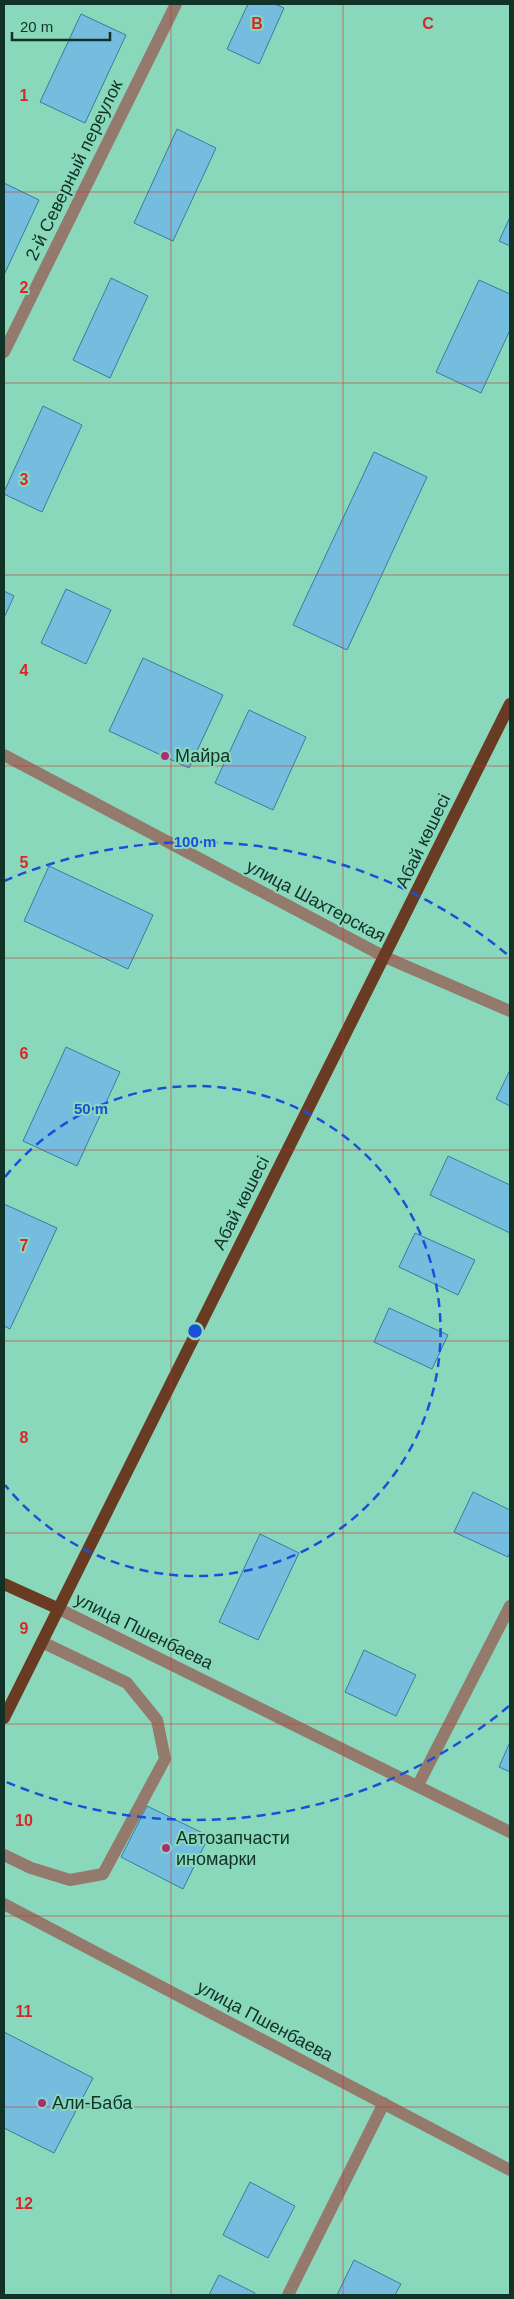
<svg xmlns="http://www.w3.org/2000/svg" width="514" height="2299" font-family="Helvetica,sans-serif">
  <rect width="100%" height="100%" fill="#8ad8bb"/>
  <g fill="#74bdde" stroke="#337f9e">
    <path d="M248 4H275L284 8 259 64 227 49Z"/>
    <path d="M81 14 126 35 85 123 40 102Z"/>
    <path d="M177 129 216 148 173 241 134 223Z"/>
    <path d="M4 183 39 200 4 275Z"/>
    <path d="M510 217V246L499 241Z"/>
    <path d="M111 278 148 296 110 378 73 360Z"/>
    <path d="M479 280 510 294V330L481 393 436 372Z"/>
    <path d="M43 406 82 425 42 512 4 494V492Z"/>
    <path d="M374 452 427 477 347 650 293 625Z"/>
    <path d="M66 589 111 610 86 664 41 643Z"/>
    <path d="M4 591 14 596 4 618Z"/>
    <path d="M143 658 223 695 189 768 109 731Z"/>
    <path d="M249 710 306 737 273 810 215 783Z"/>
    <path d="M49 866 153 915 128 969 24 921Z"/>
    <path d="M66 1047 120 1072 77 1166 23 1141Z"/>
    <path d="M510 1070V1106L496 1099Z"/>
    <path d="M448 1156 510 1185V1233L430 1195Z"/>
    <path d="M4 1204 57 1228 10 1329 4 1326Z"/>
    <path d="M415 1233 475 1260 458 1295 399 1267Z"/>
    <path d="M389 1308 448 1335 432 1369 374 1342Z"/>
    <path d="M473 1492 510 1510V1552L508 1557 454 1532Z"/>
    <path d="M260 1534 299 1553 258 1640 219 1622Z"/>
    <path d="M364 1650 416 1675 396 1716 345 1692Z"/>
    <path d="M510 1742V1772L499 1767Z"/>
    <path d="M147 1806 209 1836 183 1889 121 1857Z"/>
    <path d="M4 2032 93 2078 54 2153 4 2128Z"/>
    <path d="M250 2182 295 2206 268 2258 223 2235Z"/>
    <path d="M354 2260 401 2284 395 2295H337Z"/>
    <path d="M219 2275 255 2293 254 2295H209Z"/>
  </g>
  <g fill="none" stroke-linecap="round" stroke-linejoin="round">
    <g stroke="#947a6c" stroke-width="12">
      <path d="M4 352 176 4"/>
      <path d="M4 755 385 957 510 1011"/>
      <path d="M57 1608 510 1832"/>
      <path d="M418 1785 510 1606"/>
      <path d="M4 1855 31 1868 70 1880 103 1874 165 1759 157 1720 127 1683 42 1642"/>
      <path d="M4 1904 510 2170"/>
      <path d="M288 2295 384 2103"/>
    </g>
    <g stroke="#683b22" stroke-width="12">
      <path d="M4 1584 57 1608"/>
      <path d="M4 1718 510 704"/>
    </g>
  </g>
  <path fill="none" stroke="#d62828" stroke-width="1" stroke-opacity="0.55" d="M171 4V2295M343 4V2295M4 192H510M4 383H510M4 575H510M4 766H510M4 958H510M4 1150H510M4 1341H510M4 1533H510M4 1724H510M4 1916H510M4 2107H510"/>
  <g fill="none" stroke="#1d4ed8" stroke-width="2.5" stroke-dasharray="9 6">
    <path d="M5 1177A245 245 0 1 1 5 1485"/>
    <path d="M509 1706A489 489 0 0 1 4 1781M4 881A489 489 0 0 1 509 956"/>
  </g>
  <g fill="#ad2c79" stroke="#8ad8bb" stroke-width="2">
    <circle cx="165" cy="756" r="5"/>
    <circle cx="166" cy="1848" r="5"/>
    <circle cx="42" cy="2103" r="5"/>
  </g>
  <g text-anchor="middle" stroke-width="4" stroke-linejoin="round" paint-order="stroke">
    <g font-size="18" fill="#103227" stroke="#8ad8bb">
      <text transform="translate(74 170) rotate(-64)" y="6">2-й Северный переулок</text>
      <text transform="translate(423 841) rotate(-64)" y="6">Абай көшесі</text>
      <text transform="translate(316 901) rotate(28)" y="6">улица Шахтерская</text>
      <text transform="translate(241 1203) rotate(-63)" y="6">Абай көшесі</text>
      <text transform="translate(144 1631) rotate(26)" y="6">улица Пшенбаева</text>
      <text transform="translate(265 2021) rotate(28)" y="6">улица Пшенбаева</text>
    </g>
    <g font-size="18" fill="#103227" stroke="#8ad8bb" text-anchor="start">
      <text x="175" y="762">Майра</text>
      <text x="176" y="1844">Автозапчасти<tspan x="176" dy="21">иномарки</tspan></text>
      <text x="52" y="2109">Али-Баба</text>
    </g>
  </g>
  <g font-size="16" text-anchor="middle" font-weight="bold" fill="#d62828" stroke="#8ad8bb" stroke-width="4" stroke-linejoin="round" paint-order="stroke">
    <text x="257" y="29">B</text>
    <text x="428" y="29">C</text>
    <text x="24" y="101">1</text>
    <text x="24" y="293">2</text>
    <text x="24" y="485">3</text>
    <text x="24" y="676">4</text>
    <text x="24" y="868">5</text>
    <text x="24" y="1059">6</text>
    <text x="24" y="1251">7</text>
    <text x="24" y="1443">8</text>
    <text x="24" y="1634">9</text>
    <text x="24" y="1826">10</text>
    <text x="24" y="2017">11</text>
    <text x="24" y="2209">12</text>
  </g>
  <circle cx="195" cy="1331" r="8" fill="#1d4ed8" stroke="#8ad8bb" stroke-width="2.5"/>
  <g font-size="15" text-anchor="middle" font-weight="bold" fill="#1d4ed8" stroke="#8ad8bb" stroke-width="4" stroke-linejoin="round" paint-order="stroke">
    <text x="195" y="847">100 m</text>
    <text x="91" y="1114">50 m</text>
  </g>
  <rect width="514" height="2299" fill="none" stroke="#103227" stroke-width="10"/>
  <path d="M12 32v8h98v-8" fill="none" stroke="#103227" stroke-width="2.5"/>
  <text x="20" y="32" font-size="15" fill="#103227" stroke="#8ad8bb" stroke-width="4" paint-order="stroke">20 m</text>
</svg>
